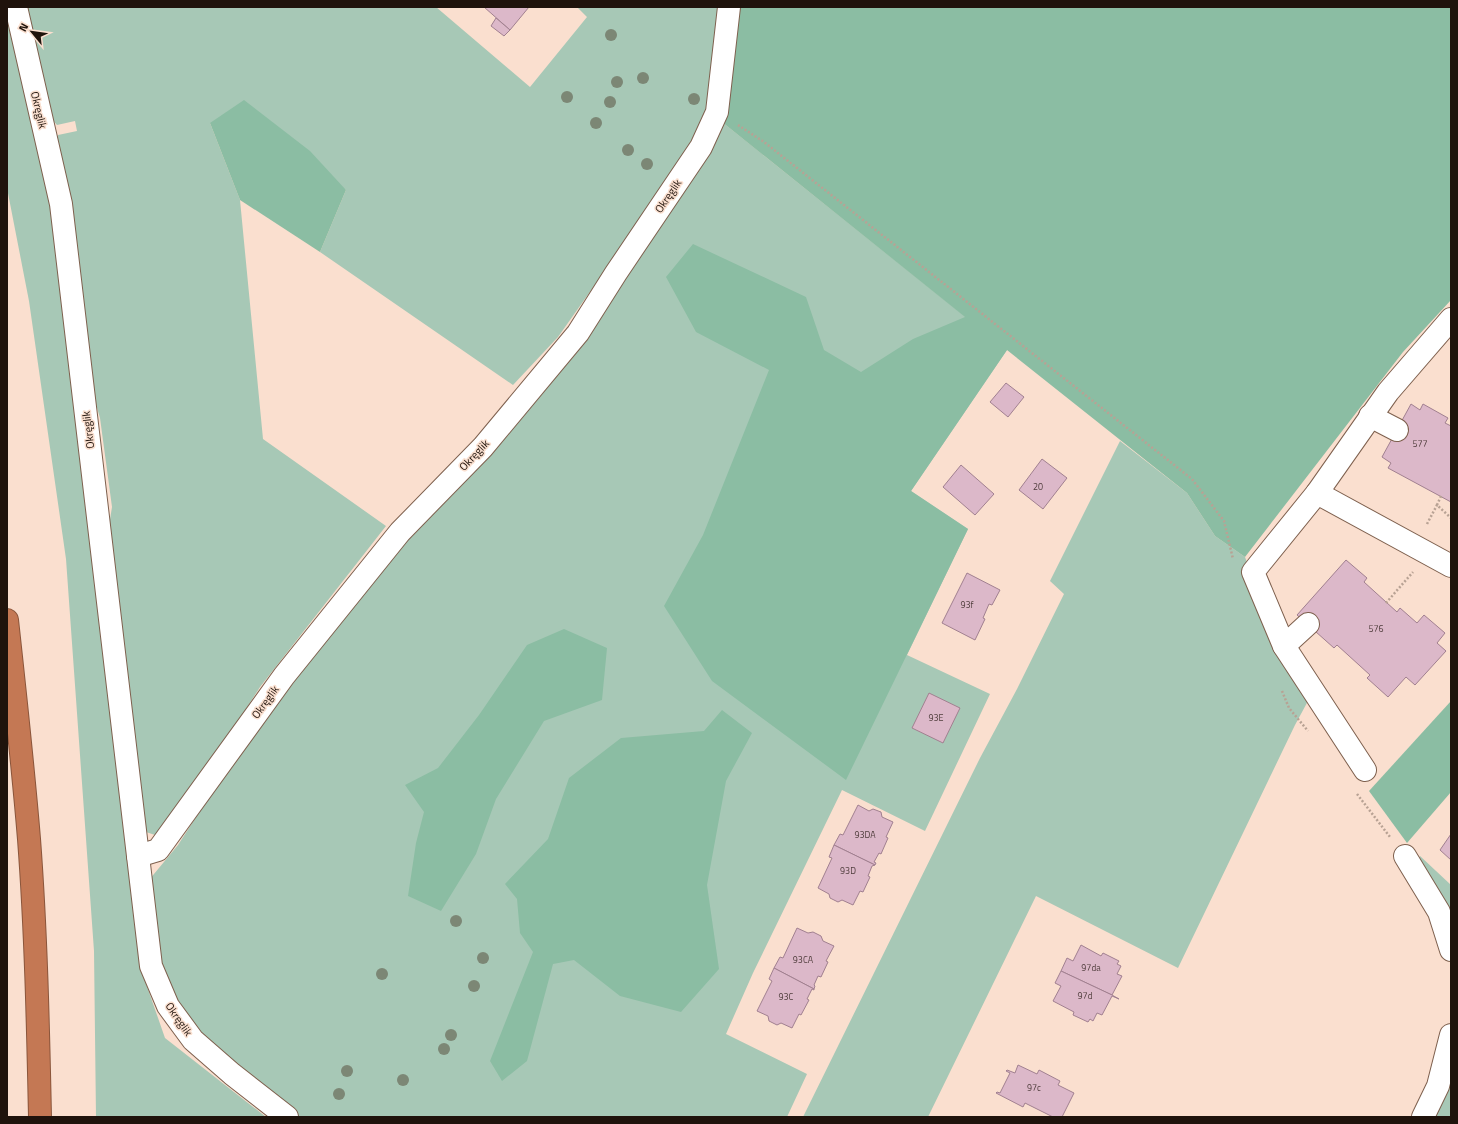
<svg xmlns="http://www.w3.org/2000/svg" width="1458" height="1124" font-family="'Titillium Web',sans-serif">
  <rect width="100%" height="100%" fill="#fadfcf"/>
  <g fill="#a7c8b6">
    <path d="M7 7 55 229 142 972 165 1038 266 1117H96L94 951 66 559 29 301 7 188Z"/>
    <path d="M23 7H436L530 87 587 17 577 7H721L711 112 657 197 558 337 513 385 320 252 346 190 210 123 240 200 263 439 386 526 260 687 197 786 155 835 143 831 107 538 112 507 100 418 91 387 55 142 58 135 77 131 75 121 57 125 47 114Z"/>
    <path d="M722 122 1007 350 911 491 968 529 907 655 990 694 925 831 842 790 753 973 726 1034 807 1074 787 1117H298L231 1066 176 1007 158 964 149 880 178 845 242 746 415 530 514 421Z"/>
    <path d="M1120 441 1187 493 1215 536 1245 557 1285 667 1308 701 1295 725 1178 968 1036 896 928 1117H803L980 758 1017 689 1064 594 1050 581Z"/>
    <path d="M1420 856 1451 885V916L1418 860Z"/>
    <path d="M1451 1056V1117H1430Z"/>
  </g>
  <g fill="#8bbda3">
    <path d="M736 7H1451V300L1403 352 1245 557 1215 536 1187 493 1007 350 911 491 968 529 846 780 712 681 664 606 703 535 769 370 696 332 666 277 693 244 806 297 824 350 861 372 913 339 965 317 722 122Z"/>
    <path d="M244 100 310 151 346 190 320 252 240 200 210 123Z"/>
    <path d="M564 629 607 648 602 700 544 721 496 799 476 854 441 911 408 896 416 843 424 812 405 785 438 768 479 715 527 645Z"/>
    <path d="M1451 701V792L1407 843 1369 791Z"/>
    <path d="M722 710 752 733 726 781 707 885 719 969 681 1012 620 996 574 960 553 964 527 1061 502 1081 490 1061 533 952 520 933 517 899 505 884 548 839 569 778 621 738 704 731Z"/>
  </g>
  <g fill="#dcb8c9" stroke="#a18090">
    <path d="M484 7H529L510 30Z"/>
    <path d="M496 18 510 30 504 36 491 26Z"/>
    <path d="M1006 383 1024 397 1008 417 990 402Z"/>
    <path d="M1411 404 1420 410 1423 404 1448 418 1445 423 1451 426V502L1388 468 1391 463 1382 457Z"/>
    <path d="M1042 459 1067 478 1043 509 1019 490Z"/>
    <path d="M961 465 994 494 975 515 943 487Z"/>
    <path d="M1346 560 1367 578 1364 582 1397 612 1400 608 1417 623 1424 615 1445 633 1437 643 1446 651 1415 685 1406 677 1388 697 1367 678 1370 675 1337 645 1334 648 1297 615Z"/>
    <path d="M967 573 1000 590 992 605 989 604 983 618 985 619 975 640 942 623Z"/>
    <path d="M929 693 960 708 943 743 912 728Z"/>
    <path d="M858 805 869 811 873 809 881 812 882 817 893 822 886 837 888 838 881 854 879 853 874 862 876 863 875 865 834 845 840 834 843 835Z"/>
    <path d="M1451 834V860L1440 850Z"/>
    <path d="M834 845 875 865 872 866 868 876 870 877 863 892 860 891 853 905 842 900 838 902 830 898 829 894 818 888 832 858 829 857Z"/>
    <path d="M797 928 808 933 813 932 821 936 823 941 834 946 826 961 828 962 821 977 818 976 814 985 815 986 814 989 774 968 780 957 783 958Z"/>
    <path d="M1081 945 1101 956 1103 953 1119 961 1117 964 1121 966 1117 974 1122 976 1112 995 1061 971 1067 958 1073 961Z"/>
    <path d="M774 968 814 989V990L812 989 807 999 809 1000 801 1015 799 1014 792 1028 781 1023 777 1025 769 1021 768 1016 757 1011 772 981 769 979Z"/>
    <path d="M1061 971 1112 995 1119 999 1112 996 1102 1015 1097 1013 1093 1021 1090 1019 1088 1022 1073 1015 1074 1012 1053 1001 1061 986 1055 983Z"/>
    <path d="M1018 1065 1037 1074 1039 1070 1060 1081 1058 1085 1074 1093 1062 1117H1053L1025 1103 1023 1107 996 1093 997 1092 1000 1093 1010 1073 1006 1071 1007 1070 1015 1073Z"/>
  </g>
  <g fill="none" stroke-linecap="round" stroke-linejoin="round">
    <g stroke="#7e604e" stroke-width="24">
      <g id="minor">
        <path d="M16 7 61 204 151 966 168 1006 193 1040 232 1074 287 1117"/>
        <path d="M1370 416 1397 430"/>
        <path d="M1317 493 1451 566"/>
        <path d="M1284 646 1308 624"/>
        <path d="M1365 770 1284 646 1253 572 1317 493 1388 392 1451 319"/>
        <path d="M138 856 158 850 284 676 400 532 483 447 578 333 616 273 701 147 717 112 729 7"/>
        <path d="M1405 856 1439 912 1451 950"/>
        <path d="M1423 1117 1438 1086 1451 1035"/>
      </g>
    </g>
    <g stroke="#8a553b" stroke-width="24">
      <path id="highway" d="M7 620C15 693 23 766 29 839 36 932 38 1024 40 1117"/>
    </g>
    <g stroke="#b8a294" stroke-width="2.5" stroke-dasharray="2 2" stroke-linecap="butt">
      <path d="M738 125 764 142 1192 479 1224 521 1233 559"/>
      <path d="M1441 496 1437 505 1451 518"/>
      <path d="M1427 524 1437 505"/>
      <path d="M1386 603 1413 572"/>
      <path d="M1282 691 1289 708 1308 731"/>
      <path d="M1357 794 1390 837"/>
    </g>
    <use href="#minor" stroke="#fff" stroke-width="22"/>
    <use href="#highway" stroke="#c47854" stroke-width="22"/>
  </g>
  <g fill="#7c8775">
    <circle cx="611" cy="35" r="6"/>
    <circle cx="643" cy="78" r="6"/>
    <circle cx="617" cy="82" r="6"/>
    <circle cx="567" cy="97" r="6"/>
    <circle cx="694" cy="99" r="6"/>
    <circle cx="610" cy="102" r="6"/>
    <circle cx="596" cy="123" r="6"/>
    <circle cx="628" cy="150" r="6"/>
    <circle cx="647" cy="164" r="6"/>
    <circle cx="456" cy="921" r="6"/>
    <circle cx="483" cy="958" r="6"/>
    <circle cx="382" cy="974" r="6"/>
    <circle cx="474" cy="986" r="6"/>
    <circle cx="451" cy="1035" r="6"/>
    <circle cx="444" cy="1049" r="6"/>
    <circle cx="347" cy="1071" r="6"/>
    <circle cx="403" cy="1080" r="6"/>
    <circle cx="339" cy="1094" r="6"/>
  </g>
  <g text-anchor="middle" stroke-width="3" stroke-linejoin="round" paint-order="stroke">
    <g font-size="9" fill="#4e3c3b">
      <text x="1420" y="447">577</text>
      <text x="1038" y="490">20</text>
      <text x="967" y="608">93f</text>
      <text x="1376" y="632">576</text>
      <text x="936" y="721">93E</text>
      <text x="865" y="838">93DA</text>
      <text x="848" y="874">93D</text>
      <text x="803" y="963">93CA</text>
      <text x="1091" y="971">97da</text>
      <text x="1085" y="999">97d</text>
      <text x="786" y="1000">93C</text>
      <text x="1034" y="1091">97c</text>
    </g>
    <g font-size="11" fill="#1f130c" stroke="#fadfcf">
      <text transform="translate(39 110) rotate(77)" y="4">Okręglik</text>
      <text transform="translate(668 196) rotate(-56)" y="4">Okręglik</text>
      <text transform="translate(88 430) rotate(-97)" y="4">Okręglik</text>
      <text transform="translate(474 455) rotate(-47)" y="4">Okręglik</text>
      <text transform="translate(265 702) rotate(-54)" y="4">Okręglik</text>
      <text transform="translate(179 1019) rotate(55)" y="4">Okręglik</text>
    </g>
  </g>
  <rect width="1458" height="1124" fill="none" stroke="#1f130c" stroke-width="16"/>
  <g transform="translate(32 32) rotate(299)" stroke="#fadfcf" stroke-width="3" paint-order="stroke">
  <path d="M0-3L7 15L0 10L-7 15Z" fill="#1f130c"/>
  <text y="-6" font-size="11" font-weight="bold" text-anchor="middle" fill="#1f130c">N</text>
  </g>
</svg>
